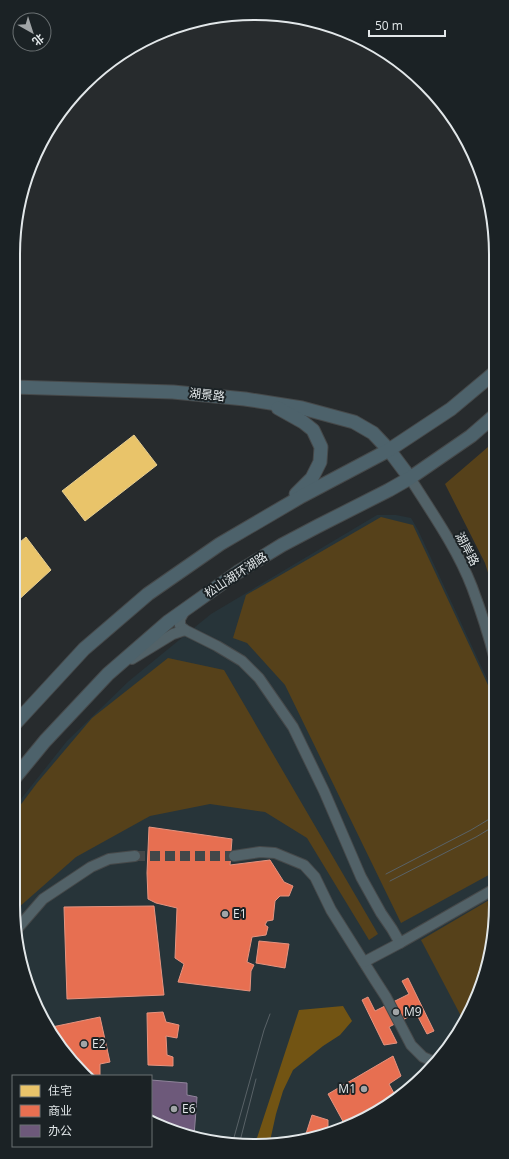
<svg xmlns="http://www.w3.org/2000/svg" width="509" height="1159" font-family="'Open Sans','Noto Sans SC',sans-serif">
  <rect width="100%" height="100%" fill="#272b2d"/>
  <path fill="#273439" d="M377 515H396L411 518 418 530 495 696 496 904 483 982 436 1064 375 1114 301 1141H208L151 1120V1076H88L73 1064 26 982 13 904V809L67 741 129 681 211 614Z"/>
  <g fill="#56411a">
    <path d="M495 441V595L485 563 445 484Z"/>
    <path d="M381 517 413 525 495 700 496 871 401 923 285 685 247 643 233 638 246 595Z"/>
    <path d="M168 658 224 670 378 934 369 940 307 838 265 812 210 804 150 816 76 857 18 908 14 913 13 904V815L37 783 92 718Z"/>
    <path d="M496 896V905L483 982 462 1018 421 940Z"/>
  </g>
  <path fill="#725413" d="M343 1006 352 1021 340 1035 323 1046 293 1070 283 1091 276 1114 270 1141H256L299 1010Z"/>
  <g fill="#e9c46a" stroke="#e7ce90">
    <path d="M134 435 157 465 85 521 62 491Z"/>
    <path d="M26 537 51 570 13 605V548Z"/>
  </g>
  <g fill="#e76f51" stroke="#e6937f">
    <path d="M149 827 232 839 230 865 270 860 284 882 293 886 289 896H280L275 901 273 920 267 921 265 925 268 927 266 935 252 937 247 962 254 965 251 971 250 991 178 982 184 964 175 958 177 908 156 903 148 899 147 873Z"/>
    <path d="M154 906 164 995 67 999 64 907Z"/>
    <path d="M259 941 289 944 285 968 256 963Z"/>
    <path d="M408 978 434 1031 427 1034 416 1013 389 1027 397 1043 384 1045 362 1000 368 997 375 1011 409 994 402 981Z"/>
    <path d="M163 1012 166 1022 179 1025 177 1038 166 1036 167 1055 173 1057V1066L148 1065 147 1013Z"/>
    <path d="M100 1017 110 1062 100 1064V1076H88L73 1064 52 1027Z"/>
    <path d="M393 1056 401 1076 389 1084 396 1097 375 1114 345 1125 328 1094Z"/>
    <path d="M312 1115 328 1120V1131L304 1140Z"/>
  </g>
  <path fill="#6d597a" stroke="#90849b" d="M151 1080 187 1083V1095L197 1097 194 1136 151 1120Z"/>
  <g fill="none" stroke-linecap="round" stroke-linejoin="round">
    <path stroke="#434749" stroke-width="10" stroke-dasharray="10 5" stroke-linecap="butt" d="M135 856H234"/>
    <g stroke="#46494a" stroke-width="12">
      <g id="minor">
        <path d="M410 478C432 513 457 548 472 587 481 611 489 636 495 660"/>
        <path d="M185 610 180 619V626L185 630 217 646 242 661 259 678 293 727 324 791 361 877 381 913 392 929 400 943 496 888"/>
        <path d="M132 659 173 634 185 630"/>
        <path d="M234 856 260 852 275 853 304 865 315 877 331 910 375 980 386 997 411 1045 423 1057 437 1063"/>
        <path d="M17 929 43 899 91 867 109 859 135 856"/>
        <path d="M364 962 400 943"/>
      </g>
    </g>
    <g stroke="#46494a" stroke-width="15">
      <g id="major">
        <path d="M13 387 173 392 245 399 302 408 354 422 373 433 389 450 410 478"/>
        <path d="M278 408 303 422 313 430 321 447 320 462 312 478 296 494"/>
        <path d="M13 726 84 649 148 594 220 544 302 496 389 450 451 409 494 373"/>
        <path d="M13 780 45 741 108 674 169 621 238 572 282 545 318 526 389 490 410 478 471 436 494 416"/>
      </g>
    </g>
    <use href="#minor" stroke="#526268" stroke-width="10"/>
    <use href="#major" stroke="#4d626b" stroke-width="13"/>
    <g stroke="#596267" stroke-width="1">
      <path d="M386 874 471 830 496 815"/>
      <path d="M390 881 476 837 496 825"/>
      <path d="M233 1141 264 1030 270 1014"/>
      <path d="M240 1141 256 1079"/>
    </g>
  </g>
  <g fill="#a1a5a7" stroke="#1b2225" stroke-width="1.5">
    <circle cx="225" cy="914" r="4"/>
    <circle cx="396" cy="1012" r="4"/>
    <circle cx="84" cy="1044" r="4"/>
    <circle cx="364" cy="1089" r="4"/>
    <circle cx="174" cy="1109" r="4"/>
  </g>
  <g text-anchor="middle" stroke-width="4" stroke-linejoin="round" paint-order="stroke">
    <g font-size="12" fill="#e2e7e9" stroke="#1b2225">
      <text transform="translate(207 395) rotate(6)" y="4">湖景路</text>
      <text transform="translate(467 549) rotate(62)" y="4">湖岸路</text>
      <text transform="translate(236 575) rotate(-33)" y="4">松山湖环湖路</text>
    </g>
    <g font-size="12" fill="#e2e7e9" stroke="#1b2225" text-anchor="start">
      <text x="233" y="918">E1</text>
      <text x="404" y="1016">M9</text>
      <text x="92" y="1048">E2</text>
      <text x="356" y="1093" text-anchor="end">M1</text>
      <text x="182" y="1113">E6</text>
    </g>
  </g>
  <path d="M0 0H509V1159H0ZM254 20H255A234 234 0 0 1 489 254V905A234 234 0 0 1 255 1139H254A234 234 0 0 1 20 905V254A234 234 0 0 1 254 20Z" fill="#1b2225" fill-rule="evenodd"/>
  <path fill="none" stroke="#e2e7e9" stroke-width="2" d="M254 20H255A234 234 0 0 1 489 254V905A234 234 0 0 1 255 1139H254A234 234 0 0 1 20 905V254A234 234 0 0 1 254 20Z"/>
  <rect x="12" y="1075" width="140" height="72" fill="#1b2225" stroke="#6b7173"/>
  <rect x="20" y="1085" width="20" height="12" fill="#e9c46a" stroke="#6b7173"/>
  <text x="48" y="1095" font-size="12" fill="#e2e7e9">住宅</text>
  <rect x="20" y="1105" width="20" height="12" fill="#e76f51" stroke="#6b7173"/>
  <text x="48" y="1115" font-size="12" fill="#e2e7e9">商业</text>
  <rect x="20" y="1125" width="20" height="12" fill="#6d597a" stroke="#6b7173"/>
  <text x="48" y="1135" font-size="12" fill="#e2e7e9">办公</text>
  <g transform="translate(32 32) rotate(141)"><circle r="19" fill="#1b2225" stroke="#6b7173"/>
  <path d="M0-3L7 15L0 10L-7 15Z" fill="#a1a5a7"/>
  <text y="-6" font-size="11" font-weight="bold" text-anchor="middle" fill="#e2e7e9">北</text>
  </g>
  <path d="M369 30v6h76v-6" fill="none" stroke="#e2e7e9" stroke-width="2"/>
  <text x="375" y="30" font-size="12" fill="#e2e7e9" stroke="#1b2225" stroke-width="3" paint-order="stroke">50 m</text>
</svg>
